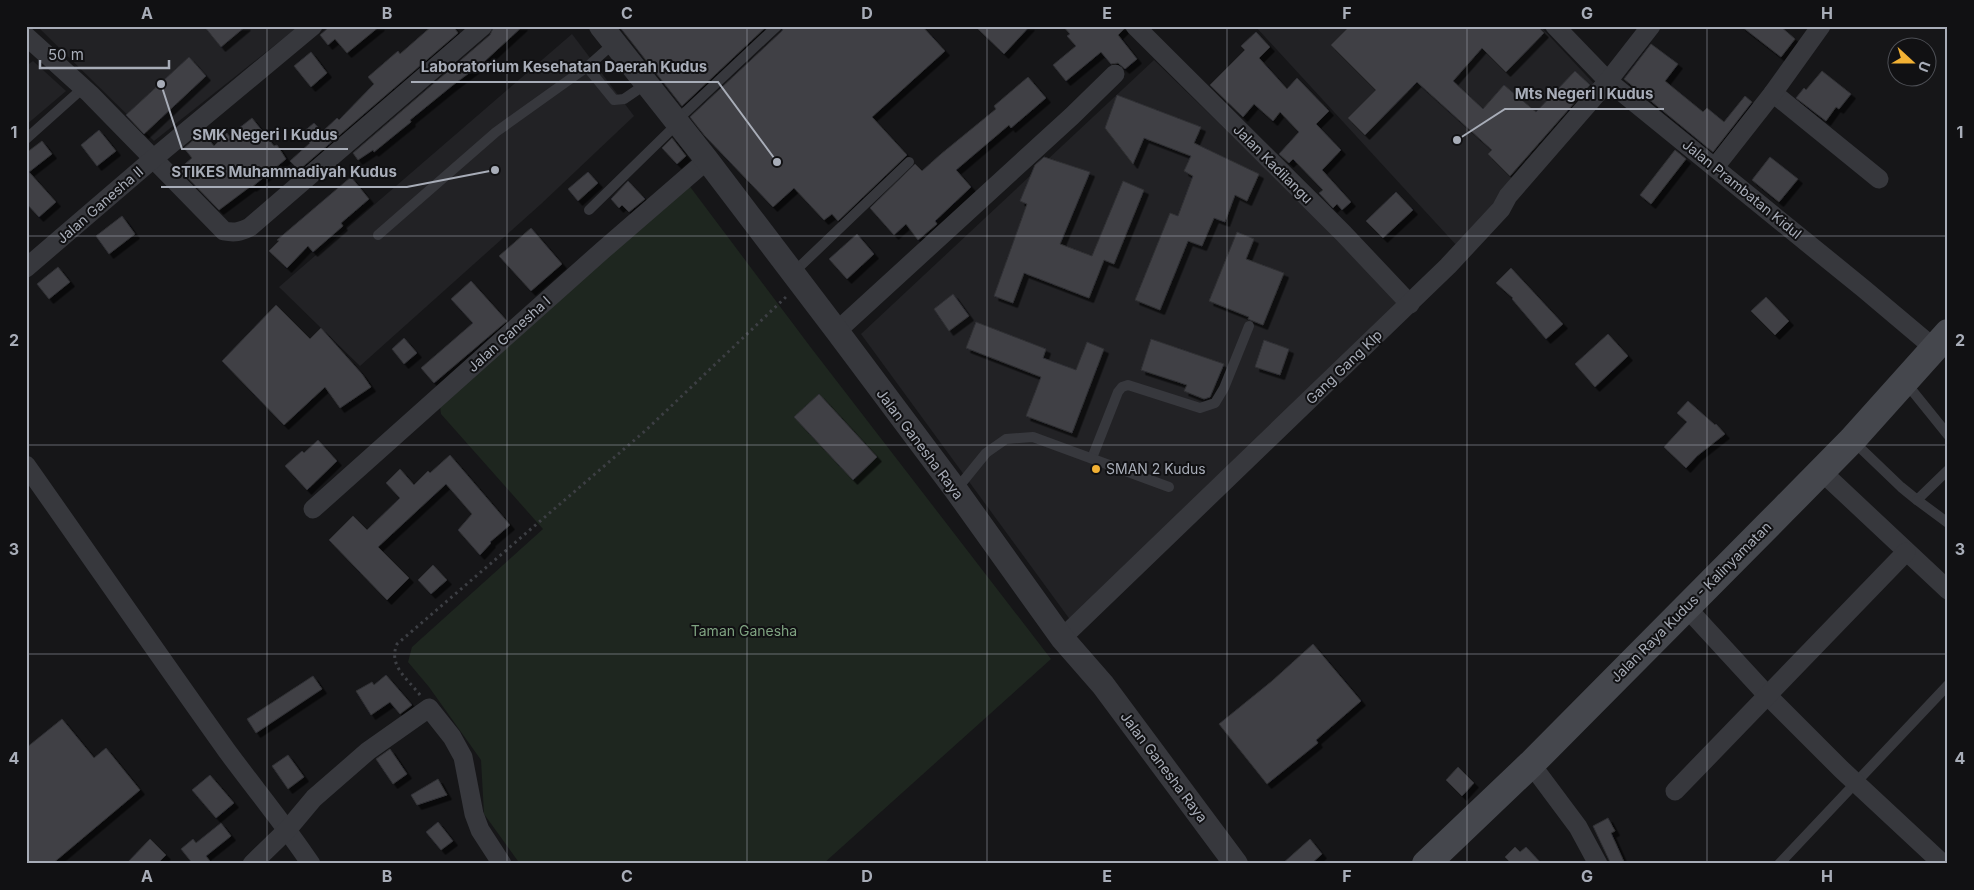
<svg xmlns="http://www.w3.org/2000/svg" width="1974" height="890" font-family="Inter,sans-serif">
  <defs>
    <filter id="shadow"><feDropShadow dx="4.5" dy="4.5" stdDeviation="0" flood-color="#0009"/></filter>
  </defs>
  <rect width="100%" height="100%" fill="#161618"/>
  <g fill="#222225">
    <path d="M37 26H299L154 141Z"/>
    <path d="M1255 26H1540L1599 89 1458 247Z"/>
    <path d="M572 34 634 116 541 204 360 366 279 287Z"/>
    <path d="M1154 60 1405 304 1071 621 861 334Z"/>
    <path d="M33 61 66 91 26 125V66Z"/>
  </g>
  <path fill="#1e261f" d="M688 184 812 349 1051 659 823 864H520L484 814 481 760 429 687 408 662 412 647 543 529 441 414 440 406Z"/>
  <g fill="#404145" stroke="#303034" filter="url(#shadow)">
    <path d="M204 26H246L221 47Z"/>
    <path d="M325 26H380L347 53 335 39 328 45 320 35 327 29Z"/>
    <path d="M432 26H453L458 33 299 170 290 161 310 143 302 133 314 123 322 132 337 118 339 120 374 84 368 77 398 51 400 54Z"/>
    <path d="M494 26H523L485 61 453 85 410 120 411 122 401 130 374 152 373 150 358 160 353 153 490 35Z"/>
    <path d="M619 26H767L682 106Z"/>
    <path d="M784 26H922L945 51 872 117 907 155 838 221 832 214 824 220 794 188 773 207 705 136 690 117 782 31Z"/>
    <path d="M975 26H1030L1004 54Z"/>
    <path d="M1063 26H1124V29L1118 35 1137 59 1125 69 1118 63 1111 64 1101 52 1066 81 1053 65 1076 46 1067 36 1070 34Z"/>
    <path d="M1350 26H1537L1544 33 1506 72 1482 48 1453 81 1483 109 1504 85 1536 112 1575 71 1590 85 1510 176 1488 154 1492 150 1417 82 1365 135 1348 118 1376 90 1331 45Z"/>
    <path d="M1741 26H1780L1795 39 1781 57Z"/>
    <path d="M1256 32 1270 47 1259 58 1287 89 1297 78 1329 111 1316 124 1341 150 1322 170 1351 202 1342 210 1337 204 1333 208 1319 193 1323 190 1293 159 1289 163 1279 154 1299 132 1280 112 1273 121 1254 104 1243 117 1210 85 1245 50 1241 46Z"/>
    <path d="M1651 44 1678 64 1665 81 1703 112 1707 108 1724 122 1745 96 1752 102 1713 152 1624 79Z"/>
    <path d="M311 52 327 73 311 87 294 66Z"/>
    <path d="M189 57 206 76 144 134 126 115Z"/>
    <path d="M1822 71 1851 94 1839 109 1836 107 1826 121 1796 98 1804 88 1806 90Z"/>
    <path d="M1028 77 1046 98 1011 128 1009 125 956 170 971 187 935 221 937 224 918 240 906 224 894 235 870 208 915 164 922 171 941 154 996 109 994 106Z"/>
    <path d="M1117 95 1201 127 1194 143 1259 174 1247 201 1235 195 1225 222 1214 218 1202 246 1188 241 1160 310 1135 300 1170 213 1178 216 1193 176 1184 171 1191 156 1144 138 1133 164 1105 128Z"/>
    <path d="M252 118 274 146 277 145 286 159 252 187 251 186 219 210 179 169 192 158 184 148 203 132 214 146 227 133 229 136Z"/>
    <path d="M99 130 116 151 97 166 81 145Z"/>
    <path d="M672 138 686 156 677 164 662 148Z"/>
    <path d="M42 141 52 154 29 172 56 202 39 217 26 203V153Z"/>
    <path d="M1675 150 1686 159 1651 204 1640 195Z"/>
    <path d="M1044 157 1090 172 1060 244 1092 256 1123 181 1144 190 1114 264 1104 260 1089 298 1024 273 1013 303 994 296 1027 204 1020 201 1035 165Z"/>
    <path d="M1770 157 1798 179 1779 202 1752 180Z"/>
    <path d="M588 172 598 183 578 201 568 189Z"/>
    <path d="M351 177 369 199 341 223 343 226 313 252 308 246 287 268 269 251 279 241 277 240Z"/>
    <path d="M628 181 645 199 629 212 622 205 619 208 611 199Z"/>
    <path d="M1396 192 1413 210 1383 238 1366 221Z"/>
    <path d="M122 216 135 234 109 254 96 236Z"/>
    <path d="M531 228 562 264 531 291 499 256Z"/>
    <path d="M1237 232 1254 239 1246 259 1284 273 1263 325 1248 319 1249 317 1209 301Z"/>
    <path d="M857 234 874 254 847 279 829 259Z"/>
    <path d="M58 267 70 282 49 299 37 284Z"/>
    <path d="M1511 268 1563 324 1546 339 1512 299 1513 298 1496 283Z"/>
    <path d="M471 281 507 321 434 383 421 368 473 323 451 299Z"/>
    <path d="M953 294 969 316 949 331 934 309Z"/>
    <path d="M1766 297 1789 321 1775 335 1751 311Z"/>
    <path d="M276 305 310 339 321 328 362 374 371 387 340 408 325 387 284 425 222 361Z"/>
    <path d="M976 322 1046 349 1043 358 1076 370 1087 342 1104 349 1072 433 1026 416 1041 377 966 348Z"/>
    <path d="M1608 334 1628 356 1595 387 1575 364Z"/>
    <path d="M404 338 417 353 404 364 392 349Z"/>
    <path d="M1151 339 1224 364 1210 397 1204 399 1184 391 1187 385 1141 370Z"/>
    <path d="M1264 340 1289 349 1280 375 1255 367Z"/>
    <path d="M819 394 877 457 853 480 794 417Z"/>
    <path d="M1688 401 1715 425 1716 424 1725 434 1697 456 1686 468 1664 447 1687 422 1677 413Z"/>
    <path d="M318 440 337 461 307 490 285 466 302 451 304 453Z"/>
    <path d="M450 455 510 525 490 542 491 543 480 555 458 530 472 514 446 484 378 547 409 578 387 600 329 540 353 516 367 530 400 498 386 483 400 469 414 485 428 471 430 473Z"/>
    <path d="M433 565 447 580 431 594 418 580Z"/>
    <path d="M1313 644 1361 701 1316 740 1318 743 1267 784 1219 724 1272 681Z"/>
    <path d="M386 675 412 705 400 714 390 702 371 715 356 691 372 682 374 685Z"/>
    <path d="M313 676 322 689 256 733 247 719Z"/>
    <path d="M62 719 94 758 106 748 140 790 52 864H26V748Z"/>
    <path d="M390 749 407 774 393 784 376 759Z"/>
    <path d="M288 755 304 777 288 789 272 766Z"/>
    <path d="M1458 767 1474 783 1462 796 1446 780Z"/>
    <path d="M210 775 234 803 216 818 192 790Z"/>
    <path d="M438 779 447 795 417 805 411 795Z"/>
    <path d="M1608 818 1615 831 1611 833 1625 864H1611L1593 826Z"/>
    <path d="M438 822 453 841 441 850 426 832Z"/>
    <path d="M221 823 231 836 206 856 212 864H193L181 849 193 839 196 843Z"/>
    <path d="M150 839 166 855 157 864H126Z"/>
    <path d="M1310 839 1322 854 1311 864H1282Z"/>
    <path d="M1515 847 1520 852 1526 847 1542 864H1509L1510 862 1505 857Z"/>
  </g>
  <g fill="none" stroke-linecap="round" stroke-linejoin="round">
    <path stroke="#3d3f44" stroke-width="3" stroke-dasharray="2.5 4" stroke-linecap="butt" d="M420 695C407 678 388 666 397 644L645 431 787 296"/>
    <g stroke="#37383d" stroke-width="10">
      <path d="M587 67 614 100 624 99 646 84"/>
      <path d="M676 121 777 26"/>
      <path d="M26 139 83 88"/>
      <path d="M589 210 677 124"/>
      <path d="M378 235 496 132 587 67 614 43"/>
      <path d="M793 273 909 162"/>
      <path d="M1906 383 1948 435"/>
      <path d="M1853 441 1901 487 1917 500 1948 470"/>
      <path d="M1092 458 1118 392 1122 387 1128 385 1200 408 1215 403 1224 388 1249 326"/>
      <path d="M956 490 986 453 1006 439 1033 437 1169 487"/>
      <path d="M1917 500 1948 523"/>
      <path d="M1779 864 1948 685"/>
    </g>
    <g stroke="#37383d" stroke-width="19">
      <path d="M1135 26 1343 233 1410 304"/>
      <path d="M1555 26 1608 81 1864 289 1934 348"/>
      <path d="M26 36 90 94 224 231C235 233 240 232 250 227L483 26"/>
      <path d="M1773 93 1879 179"/>
      <path d="M1715 167 1773 93 1821 26"/>
      <path d="M26 268 153 159 313 26"/>
      <path d="M837 331 1072 116 1115 74"/>
      <path d="M26 465C93 560 159 656 227 751 255 789 285 825 311 864"/>
      <path d="M1820 470 1948 590"/>
      <path d="M313 509 603 250 707 160"/>
      <path d="M1686 607 1767 695 1841 769 1943 864"/>
      <path d="M1062 638 1448 266 1501 209 1508 196 1608 81 1651 26"/>
      <path d="M1531 764 1578 827 1598 864"/>
      <path d="M1675 791 1906 552"/>
      <path d="M252 864 288 829 314 798 368 751 429 708 452 737 463 757 474 814 480 830 502 864"/>
    </g>
    <path stroke="#37383d" stroke-width="24" d="M601 26 707 160 837 331 956 490 1062 638 1103 685 1236 864"/>
    <path stroke="#45474d" stroke-width="28" d="M1426 864 1531 764 1784 509 1852 440 1948 333"/>
  </g>
  <path fill="none" stroke="#a8adb8" stroke-width="1" stroke-opacity="0.55" d="M267 26V864M507 26V864M747 26V864M987 26V864M1227 26V864M1467 26V864M1707 26V864M26 236H1948M26 445H1948M26 654H1948"/>
  <circle fill="#f2b134" stroke="#111113" stroke-width="2" cx="1096" cy="469" r="5"/>
  <g text-anchor="middle" stroke-width="4" stroke-linejoin="round" paint-order="stroke">
    <g font-size="14" fill="#a8adb8" stroke="#111113">
      <text transform="translate(1273 164) rotate(45)" y="5">Jalan Kadilangu</text>
      <text transform="translate(1742 189) rotate(39)" y="5">Jalan Prambatan Kidul</text>
      <text transform="translate(100 205) rotate(-41)" y="5">Jalan Ganesha II</text>
      <text transform="translate(509 334) rotate(-42)" y="5">Jalan Ganesha I</text>
      <text transform="translate(1344 367) rotate(-44)" y="5">Gang Gang Klp</text>
      <text transform="translate(920 444) rotate(53)" y="5">Jalan Ganesha Raya</text>
      <text transform="translate(1691 602) rotate(-45)" y="5">Jalan Raya Kudus - Kalinyamatan</text>
      <text transform="translate(1164 767) rotate(53)" y="5">Jalan Ganesha Raya</text>
    </g>
    <g font-size="14" fill="#a8adb8" stroke="#111113" text-anchor="start">
      <text x="1106" y="474">SMAN 2 Kudus</text>
    </g>
    <g font-size="14" fill="#7fa381" stroke="#111113">
      <text x="744" y="636">Taman Ganesha</text>
    </g>
  </g>
  <path fill="none" stroke="#a8adb8" stroke-width="2" d="M777 162L718 82H411M1457 140L1505 109H1664M161 84L182 149H348M495 170L407 187H161"/>
  <g fill="#a8adb8" stroke="#111113" stroke-width="2">
    <circle cx="777" cy="162" r="5"/>
    <circle cx="1457" cy="140" r="5"/>
    <circle cx="161" cy="84" r="5"/>
    <circle cx="495" cy="170" r="5"/>
  </g>
  <g font-size="15" text-anchor="middle" font-weight="bold" fill="#a8adb8" stroke="#111113" stroke-width="4" stroke-linejoin="round" paint-order="stroke">
    <text x="564" y="72">Laboratorium Kesehatan Daerah Kudus</text>
    <text x="1584" y="99">Mts Negeri I Kudus</text>
    <text x="265" y="140">SMK Negeri I Kudus</text>
    <text x="284" y="177">STIKES Muhammadiyah Kudus</text>
  </g>
  <rect width="1974" height="890" fill="none" stroke="#111113" stroke-width="55"/>
  <g transform="translate(1912 62) rotate(111)"><circle r="24" fill="#111113" stroke="#4d4f55"/>
  <path d="M0-4L9 19L0 12L-9 19Z" fill="#f2b134"/>
  <text y="-8" font-size="14" font-weight="bold" text-anchor="middle" fill="#a8adb8">U</text>
  </g>
  <path d="M40 60v8h129v-8" fill="none" stroke="#a8adb8" stroke-width="2.5"/>
  <text x="48" y="60" font-size="15" fill="#a8adb8" stroke="#111113" stroke-width="4" paint-order="stroke">50 m</text>
  <rect x="28" y="28" width="1918" height="834" fill="none" stroke="#a8adb8" stroke-width="2"/>
  <g font-size="16" text-anchor="middle" font-weight="bold" fill="#a8adb8">
    <text x="147" y="19">A</text>
    <text x="387" y="19">B</text>
    <text x="627" y="19">C</text>
    <text x="867" y="19">D</text>
    <text x="1107" y="19">E</text>
    <text x="1347" y="19">F</text>
    <text x="1587" y="19">G</text>
    <text x="1827" y="19">H</text>
    <text x="14" y="138">1</text>
    <text x="1960" y="138">1</text>
    <text x="14" y="346">2</text>
    <text x="1960" y="346">2</text>
    <text x="14" y="555">3</text>
    <text x="1960" y="555">3</text>
    <text x="14" y="764">4</text>
    <text x="1960" y="764">4</text>
    <text x="147" y="882">A</text>
    <text x="387" y="882">B</text>
    <text x="627" y="882">C</text>
    <text x="867" y="882">D</text>
    <text x="1107" y="882">E</text>
    <text x="1347" y="882">F</text>
    <text x="1587" y="882">G</text>
    <text x="1827" y="882">H</text>
  </g>
</svg>
